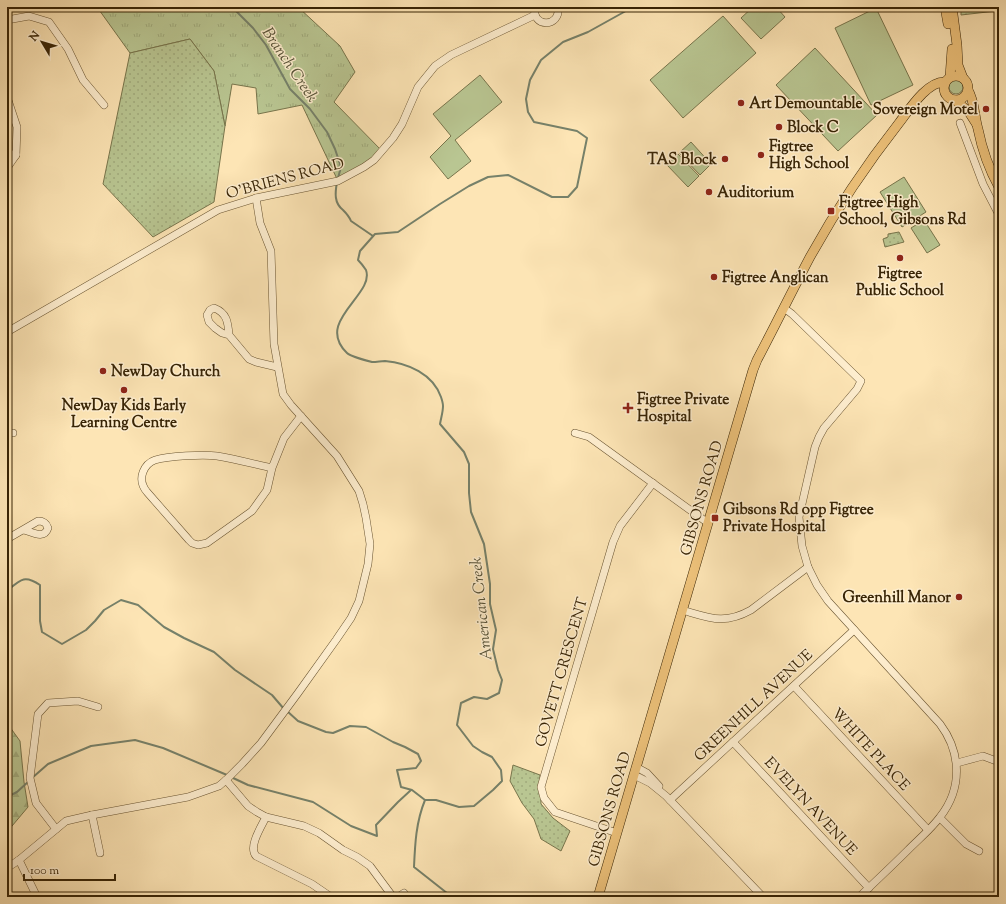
<svg xmlns="http://www.w3.org/2000/svg" width="1006" height="904" font-family="'Sorts Mill Goudy',serif">
  <defs>
    <pattern id="grass-tufts" width="24" height="20" patternUnits="userSpaceOnUse"><rect width="24" height="20" fill="#b9c692"/><path d="M3 7l-1-3M5 7V3M7 7l1-3M15 17l-1-3M17 17v-4M19 17l1-3" fill="none" stroke="#a0aa7c"/></pattern>
    <pattern id="forest-firs" width="22" height="20" patternUnits="userSpaceOnUse"><rect width="22" height="20" fill="#b9c692"/><path d="M5 1l3.5 6h-7zM16 11l3.5 6h-7z" fill="#a0aa7c"/></pattern>
    <pattern id="park-dots" width="8" height="8" patternUnits="userSpaceOnUse"><rect width="8" height="8" fill="#b9c692"/><path d="M2 2h.1M6 6h.1" fill="none" stroke="#a0aa7c" stroke-width="1.8" stroke-linecap="round"/></pattern>
  </defs>
  <rect width="100%" height="100%" fill="#fde5b5"/>
  <filter id="stains"><feTurbulence type="fractalNoise" baseFrequency=".005" numOctaves="4"/><feColorMatrix values="0 0 0 0 .2 0 0 0 0 .09 0 0 0 0 .02 0 0 0 .5 -.17"/></filter>
  <radialGradient id="worn" r=".72"><stop offset=".6" stop-color="#630" stop-opacity="0"/><stop offset="1" stop-color="#630" stop-opacity=".3"/></radialGradient>
  <path fill="url(#grass-tufts)" stroke="#78754c" d="M97 7H298L340 46 355 72 334 102 382 151 338 181 302 105 258 114 256 88 232 84 225 126 214 71 190 39 130 53Z"/>
  <path fill="url(#forest-firs)" stroke="#78754c" d="M7 723 20 741 24 782 28 807 7 832Z"/>
  <g fill="url(#park-dots)" stroke="#78754c">
    <path d="M961 7H996V11L961 15Z"/>
    <path d="M190 39 214 71 225 126 214 202 153 237 103 184 130 53Z"/>
    <path d="M899 232 904 242 885 247 883 239 888 237V234Z"/>
    <path d="M513 765 540 775 541 804 553 818 570 831 561 851 541 839 534 819 522 803 510 781Z"/>
  </g>
  <g fill="#b9c692" stroke="#78754c">
    <path d="M753 7H776L785 17 761 39 741 18Z"/>
    <path d="M876 8 913 85 871 105 835 28Z"/>
    <path d="M723 16 756 53 683 118 650 80Z"/>
    <path d="M815 48 877 115 838 151 776 85Z"/>
    <path d="M480 75 502 102 455 140 471 161 448 179 430 157 451 136 433 114Z"/>
    <circle cx="956" cy="87" r="7"/>
    <path d="M691 142 711 164 700 175 679 153Z"/>
    <path d="M678 154 699 176 688 187 667 165Z"/>
    <path d="M904 177 926 212 902 227 880 192Z"/>
    <path d="M924 220 940 245 927 253 911 228Z"/>
  </g>
  <g fill="none" stroke-linecap="round" stroke-linejoin="round">
    <g stroke="#76816a" stroke-width="2">
      <path d="M230 7 235 10 253 28 266 45 290 89 310 109 327 132 335 149 341 167 338 178"/>
      <path d="M337 182C335 193 334 203 343 210 347 214 349 216 351 221L373 236"/>
      <path d="M7 591C20 580 24 574 40 585V621L42 632 62 644 86 630 95 621 104 610 121 600 138 605 164 627 184 638 214 652 235 670 272 695 284 709"/>
      <path d="M287 711 298 721 326 732 333 733 350 726 366 727 393 742 405 747 418 754 421 761 416 768 397 770 401 787 412 790 425 800"/>
      <path d="M231 777 248 785 313 802 351 826 377 836 376 825 398 802 411 790"/>
      <path d="M32 778 48 764 91 746 135 740 163 748 227 775"/>
      <path d="M7 797 17 792 29 781"/>
      <path d="M452 897 414 867C415 844 416 822 425 800H436L459 807 474 806 493 790 502 781 501 770 492 757 482 752 473 746 457 725 461 703 474 697 487 699 499 693 502 680 498 670 493 649 496 630 490 604V584L484 544 471 512 469 493V464L464 452 440 424C441 418 443 412 443 406 443 403 442 400 441 397 433 374 408 363 385 361 381 361 377 362 372 362 368 361 350 356 347 353 314 321 375 295 366 270 364 267 361 263 358 260L360 251 375 234 398 232 440 204 469 186 488 177 508 175 552 197H568L577 187 587 138 577 131 534 122 528 112 526 99 530 80 541 60 563 42 588 32 633 7"/>
    </g>
    <g stroke="#695431" stroke-width="8">
      <g id="minor">
        <path d="M535 7C531 28 561 28 558 7"/>
        <path d="M7 20 29 16 49 22 68 49 83 80 104 105"/>
        <path d="M7 97 17 127 16 155 7 168"/>
        <path d="M960 123 983 184 999 215"/>
        <path d="M7 153 16 155"/>
        <path d="M784 308 792 314 861 381 857 389 824 428 819 437 815 447 799 517 802 546 808 567 817 585 828 601 940 724C961 752 963 788 940 817 931 829 919 839 908 850 892 866 876 881 859 897"/>
        <path d="M7 332 218 210 256 198 338 181 364 167 374 160 393 138 402 124 418 87 435 66 451 55 535 15"/>
        <path d="M229 335C228 322 227 313 214 308L210 310 207 315 209 322 215 328 222 333 229 335 249 359 256 362 277 367"/>
        <path d="M7 433H13"/>
        <path d="M575 433 589 437 708 523"/>
        <path d="M272 468C254 464 235 459 217 456 204 454 168 456 155 460 149 462 145 467 143 472 140 480 142 486 147 492L189 540 192 543 198 545 207 543 252 511 267 490 272 468 284 438 301 416"/>
        <path d="M7 539 38 521C43 521 46 522 48 528 44 540 32 532 24 530"/>
        <path d="M682 610C710 618 724 625 751 610L808 567"/>
        <path d="M794 686 928 830"/>
        <path d="M733 742 869 888"/>
        <path d="M957 763 983 756 999 762"/>
        <path d="M636 767 647 773 659 786"/>
        <path d="M634 775 650 783 666 796 763 897"/>
        <path d="M226 780 248 806 257 812 266 817 304 826 319 833 343 850 357 857 370 866 393 897"/>
        <path d="M670 800 854 630"/>
        <path d="M92 815 100 853"/>
        <path d="M266 817C261 827 248 847 256 856L312 884 331 897"/>
        <path d="M940 818 966 844 979 851"/>
        <path d="M56 829 36 803 30 778 38 714 48 703 78 701 98 707"/>
        <path d="M617 833 555 812 544 798 541 787 613 542 620 526 653 483"/>
        <path d="M19 860 37 897"/>
        <path d="M7 868 19 860 66 821 92 815 188 797 219 786 226 780 242 764 261 743 298 693 336 640 351 618 359 601 368 564 370 544 366 518 363 504 359 491 337 456 291 405 283 394 274 344 271 251 260 223 256 198"/>
        <path d="M398 897 404 893"/>
      </g>
    </g>
    <g stroke="#382405" stroke-width="10">
      <g id="major">
        <path d="M945 7 948 24"/>
        <path d="M952 7 957 45 958 65 963 78"/>
        <circle cx="956" cy="88" r="12"/>
        <path d="M950 77 952 49"/>
        <path d="M968 90C975 102 974 115 978 129 982 149 989 169 999 187"/>
        <path d="M955 100 969 112 976 123"/>
        <path d="M598 897 753 370 757 360C775 326 792 291 810 257 836 210 866 165 899 123 909 110 927 81 945 82"/>
      </g>
    </g>
    <use href="#minor" stroke="#feeecf" stroke-width="7"/>
    <use href="#major" stroke="#eec27a" stroke-width="9"/>
  </g>
  <g fill="#8f2418" stroke="#feeecf" stroke-width="1.5">
    <circle cx="741" cy="103" r="4"/>
    <circle cx="986" cy="109" r="4"/>
    <circle cx="779" cy="127" r="4"/>
    <circle cx="761" cy="155" r="4"/>
    <circle cx="725" cy="159" r="4"/>
    <circle cx="709" cy="192" r="4"/>
    <rect x="827" y="207" width="8" height="8" rx="2"/>
    <circle cx="900" cy="258" r="4"/>
    <circle cx="714" cy="277" r="4"/>
    <circle cx="103" cy="371" r="4"/>
    <circle cx="124" cy="390" r="4"/>
    <path d="M626 402h4v4h4v4h-4v4h-4v-4h-4v-4h4z"/>
    <rect x="711" y="514" width="8" height="8" rx="2"/>
    <circle cx="959" cy="597" r="4"/>
  </g>
  <g text-anchor="middle" stroke-width="3" stroke-linejoin="round" paint-order="stroke">
    <g font-size="15" font-weight="bold" fill="#382405" stroke="#feeecf" text-anchor="start">
      <text x="749" y="108">Art Demountable</text>
      <text x="978" y="114" text-anchor="end">Sovereign Motel</text>
      <text x="787" y="132">Block C</text>
      <text x="769" y="151">Figtree<tspan x="769" dy="17">High School</tspan></text>
      <text x="717" y="164" text-anchor="end">TAS Block</text>
      <text x="717" y="197">Auditorium</text>
      <text x="839" y="207">Figtree High<tspan x="839" dy="17">School, Gibsons Rd</tspan></text>
      <text x="900" y="278" text-anchor="middle">Figtree<tspan x="900" dy="17">Public School</tspan></text>
      <text x="722" y="282">Figtree Anglican</text>
      <text x="111" y="376">NewDay Church</text>
      <text x="637" y="404">Figtree Private<tspan x="637" dy="17">Hospital</tspan></text>
      <text x="124" y="410" text-anchor="middle">NewDay Kids Early<tspan x="124" dy="17">Learning Centre</tspan></text>
      <text x="723" y="514">Gibsons Rd opp Figtree<tspan x="723" dy="17">Private Hospital</tspan></text>
      <text x="951" y="602" text-anchor="end">Greenhill Manor</text>
    </g>
    <g font-size="15" fill="#382405" stroke="#feeecf">
      <text transform="translate(285 178) rotate(-15)" y="5">O'BRIENS ROAD</text>
      <text transform="translate(701 498) rotate(-74)" y="5">GIBSONS ROAD</text>
      <text transform="translate(561 672) rotate(-74)" y="5">GOVETT CRESCENT</text>
      <text transform="translate(753 705) rotate(-43)" y="5">GREENHILL AVENUE</text>
      <text transform="translate(871 749) rotate(47)" y="5">WHITE PLACE</text>
      <text transform="translate(811 806) rotate(47)" y="5">EVELYN AVENUE</text>
      <text transform="translate(609 809) rotate(-74)" y="5">GIBSONS ROAD</text>
    </g>
    <g font-size="16" font-style="italic" fill="#575237" stroke="#feeecf">
      <text transform="translate(291 64) rotate(56)" y="6">Branch Creek</text>
      <text transform="translate(480 609) rotate(-96)" y="6">American Creek</text>
    </g>
  </g>
  <rect width="1006" height="904" fill="none" stroke="#fde5b5" stroke-width="24"/>
  <rect x="8" y="8" width="990" height="888" fill="none" stroke="#382405" stroke-width="2"/>
  <rect x="12" y="12" width="982" height="880" fill="none" stroke="#382405"/>
  <g transform="translate(42 42) rotate(308)" stroke="#feeecf" stroke-width="3" paint-order="stroke">
  <path d="M0-3L7 15L0 10L-7 15Z" fill="#382405"/>
  <text y="-6" font-size="11" font-weight="bold" text-anchor="middle" fill="#382405">N</text>
  </g>
  <path d="M24 874v6h91v-6" fill="none" stroke="#382405" stroke-width="2"/>
  <text x="30" y="874" font-size="12" fill="#382405" stroke="#feeecf" stroke-width="3" paint-order="stroke">100 m</text>
  <rect width="100%" height="100%" filter="url(#stains)"/>
  <rect width="100%" height="100%" fill="url(#worn)"/>
</svg>
